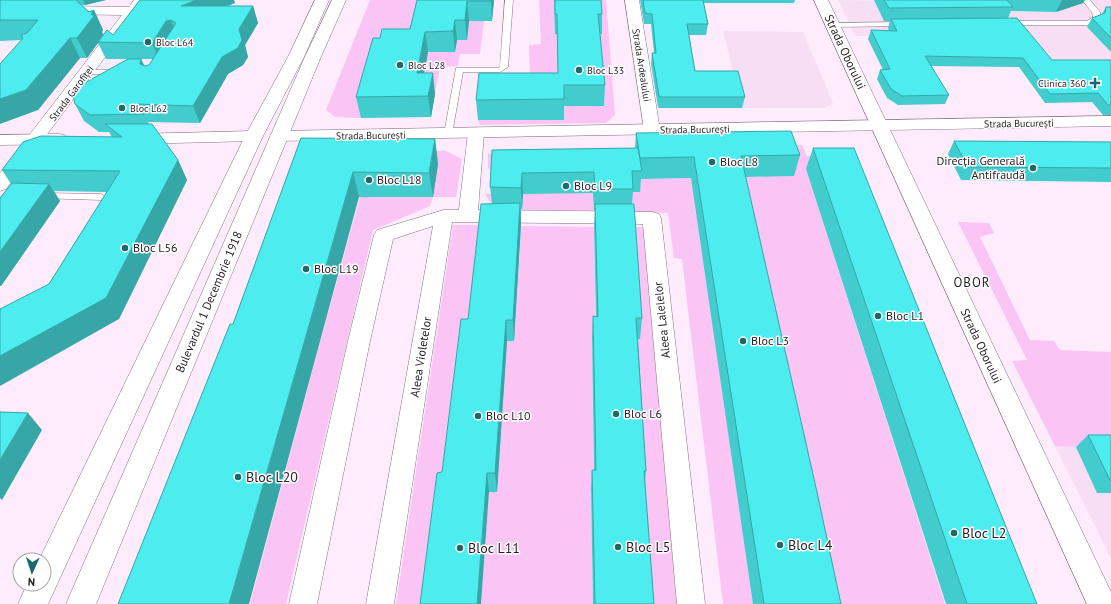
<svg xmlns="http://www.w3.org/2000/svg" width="1111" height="604" font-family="'PT Sans',sans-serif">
  <rect width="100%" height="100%" fill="#feebfc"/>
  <g fill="#f7def4">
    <path d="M838 0 970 2 969 0H1111V102L1080 103 1022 33 855 36Z"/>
    <path d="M723 31 803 32 833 103 824 108H742Z"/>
    <path d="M1012 361 1111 362V559L1097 530Z"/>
  </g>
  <g fill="#fac5f5">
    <path d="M370 0H467L377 59 361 118 335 117 326 110Z"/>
    <path d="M539 0H554L556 34H601L598 0H606L615 115 606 123 480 125 478 120H564L558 93 530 75 529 45 541 44Z"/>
    <path d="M469 21H484L480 54H460L458 66 440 67 435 94H409L428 52H455L457 40 467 39Z"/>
    <path d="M802 145 807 156 834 157 806 169 945 604H723L682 259 674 258 668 213 505 210 492 205 485 194 639 192 638 179 794 176 494 171 488 168V154L503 153 504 151Z"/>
    <path d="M446 151 462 159 456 197H433L430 206 373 230 286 604H250L318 350 360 197 322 152Z"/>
    <path d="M958 222 989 223 994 233 980 237 1030 340 1054 341 1060 350 1111 352V448L1055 446 1012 361 1027 360Z"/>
    <path d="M453 225H483L427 604H396Z"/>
    <path d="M521 226 594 227 596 337 592 338 594 489H591L593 604H481L489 492H497L507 341H514Z"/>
    <path d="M632 227H647L682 604H649L634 339H640Z"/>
  </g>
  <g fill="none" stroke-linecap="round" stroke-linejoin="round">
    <g stroke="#857583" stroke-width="1">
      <g id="service">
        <path d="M505 0H513L508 67 500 72H463L452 134 451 136H445L444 134 456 68H498L500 66Z"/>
        <path d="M1082 0H1090L1100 12V20L1088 25H1007L1003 23 1007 21H1087L1093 17 1092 12Z"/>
        <path d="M904 22 908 24 907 26 833 27 829 25 833 23Z"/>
        <path d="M83 70H119L123 72 119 74H83Z"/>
        <path d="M43 193 101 194 106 197 101 200 40 198 38 196 40 194Z"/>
      </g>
    </g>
    <g stroke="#857583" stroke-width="1">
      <g id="minor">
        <path d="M134 0H148L6 189 0 191V173L122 15 60 14 55 13 53 10 55 7 60 6 129 7Z"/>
        <path d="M625 0H639L660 130 658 134 652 135 646 134 644 130Z"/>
        <path d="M814 0H828L1111 592V604H1087Z"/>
        <path d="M476 128 482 129 484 133 478 210 652 212 659 214 661 218 705 604H677L643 224 452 222 394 604H366L433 226 393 239 370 341 317 604H289L348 341 374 235 377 230 437 212 444 210H459L468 133 470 129Z"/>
      </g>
    </g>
    <g stroke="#857583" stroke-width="1">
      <g id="tertiary">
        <path d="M1111 116V126L279 141 273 140 270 136 273 132 279 131Z"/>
        <path d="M254 131 260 132 263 136 260 140 254 141 134 144 128 143 125 139 128 135 134 134Z"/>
        <path d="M59 134 65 135 68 139 65 143 59 144 0 145V135Z"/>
      </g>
    </g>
    <g stroke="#857583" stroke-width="1">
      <g id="primary">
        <path d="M315 0H329L304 57 263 136 48 604H18L27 584H44V560H39L245 136 288 57Z"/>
        <path d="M332 0H346L320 59 96 604H66L304 59Z"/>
      </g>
    </g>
    <use href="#service" fill="#fff" fill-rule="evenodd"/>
    <use href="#minor" fill="#fff" fill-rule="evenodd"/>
    <use href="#tertiary" fill="#fff" fill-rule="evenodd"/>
    <use href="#primary" fill="#fff" fill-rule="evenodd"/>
  </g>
  <g fill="#42ccce" fill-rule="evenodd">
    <path d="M0 0H106L85 5H81L89 12 94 10 103 30 102 32 103 35H113L235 3 227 6H253L258 23 245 45 248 57 243 65 228 74 200 123 148 122 149 124 178 160 187 180 119 319 49 284 107 192 54 191 60 201 1 286H0V198L11 184 2 170 112 137 109 132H99L84 121 75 104 128 59H106L98 43 87 58H80L38 110 21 40 0 41ZM141 59H153L149 65 145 66Z"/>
    <path d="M417 0H494L492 21H469L467 40H457L455 52H428L424 73 435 94 431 117 361 118 356 97 380 38 410 29Z"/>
    <path d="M554 0H601L602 14V34H600L605 85 604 106H564V120H478L476 100 558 73 557 34H555Z"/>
    <path d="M640 0H795L794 3H703L708 24 706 35H689L695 71 745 97 742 108H659L658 107 651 64 652 53H654L651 24H644Z"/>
    <path d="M874 0H1085L1083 3 1056 12 1011 11 1008 18 1052 60H1111V115H1103L1092 102 1045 103 1019 67 930 66 949 95 945 104 898 105 887 98 877 79 880 70H883L868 39 871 30 889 31 888 28 890 21H884Z"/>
    <path d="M1106 7H1111V52L1087 27 1092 18 1102 14Z"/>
    <path d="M636 133 800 155 794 176 745 177 841 604H753L691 178 641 179 640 192H633L632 204 642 318 640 339H638L646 471 645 481 654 604H593L591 489 592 470H594L592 337 593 316 596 317 594 225 595 210H594L593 193 523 194 522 209H521V224L514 341H507L497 492H489L442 472 468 319 492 203 490 187 492 150 635 148Z"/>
    <path d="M301 138 435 139 438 164 433 197H359L233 324Z"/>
    <path d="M954 141 1111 142V182L961 180 948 154Z"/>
    <path d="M813 148 1037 604H946L806 169Z"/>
    <path d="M1088 435H1111V493H1097L1076 447Z"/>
  </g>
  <g fill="#36a6a7">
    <path d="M83 0H106L85 5Z"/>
    <path d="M196 0H234L235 3 187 22 181 6Z"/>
    <path d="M491 0H494L492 21 491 1Z"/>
    <path d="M1062 0H1085L1083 3 1056 12Z"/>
    <path d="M467 1 469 21 467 40 465 20Z"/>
    <path d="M253 6 258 23 245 45 248 57 243 65 228 74 200 123 193 106Z"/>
    <path d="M94 10 103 30 102 32 104 36 98 42V43L87 58 77 38 91 14Z"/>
    <path d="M171 20 178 37 159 59 152 43 166 21Z"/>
    <path d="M455 20 457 40 455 52 453 31Z"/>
    <path d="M425 32 428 52 420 94 417 73Z"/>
    <path d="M70 38 80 58 38 110 0 124V99Z"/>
    <path d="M141 59 148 76 140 64Z"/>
    <path d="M433 73 435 94 431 117 428 96Z"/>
    <path d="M435 139 438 164 433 197 429 173Z"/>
    <path d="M178 160 187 180 119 319 0 386V356Z"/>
    <path d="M353 172 359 197 249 604H229Z"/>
    <path d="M522 173 523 194 522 209 521 188Z"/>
    <path d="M49 184 60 201 1 286 0 285V252Z"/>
    <path d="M520 203 521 224 514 341 513 320Z"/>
    <path d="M506 320 507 341 497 492 495 473Z"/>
    <path d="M28 413 42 430 2 500 0 498V460Z"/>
    <path d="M487 473 489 492 481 604H477Z"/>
  </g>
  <g fill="#4dedef" stroke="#36a6a7">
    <path d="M0 0H76L89 12 94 10 91 14 94 16 77 38H70L26 90 0 99V64L23 38 21 35 27 33 38 20H0Z"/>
    <path d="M140 0H196L181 6H253L239 29 242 40 238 48 222 57 193 106 137 104 144 114 90 115 75 104 72 90 128 59H141L140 64 145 66 149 65 176 23 171 20 166 21 152 43 98 42 107 30 113 35Z"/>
    <path d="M417 0H491V1H467L465 20H455L453 31 425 32 417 73H433L428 96 356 97 373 38H380L382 29H410Z"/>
    <path d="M555 0H601L602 14H598L605 85H564V99L476 100 479 73H558L557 14H555Z"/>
    <path d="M643 0H703L708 24H687L695 71H738L745 97H661L659 96 652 53H656L652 14 645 13Z"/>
    <path d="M884 0H1007L1013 7 889 8Z"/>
    <path d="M1106 7H1111V38L1092 18 1105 13Z"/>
    <path d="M1017 18 1052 60H1111V105H1108L1098 93 1050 94 1023 58 925 56 949 95 902 96 891 89 880 70 890 69 871 30 897 31 891 19Z"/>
    <path d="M105 124H152L178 160 106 298 0 356V309L49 284 120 171 2 170 23 142 41 136 122 137Z"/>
    <path d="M791 131 800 155 741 156 817 492 841 604H764L694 157 640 158 636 133Z"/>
    <path d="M301 138 435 139 429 173 353 172 229 604H118L230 324H233Z"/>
    <path d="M954 141 1111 142V168L968 167Z"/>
    <path d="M638 148 642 171H632L633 189H595L594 172 522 173 521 188 490 187 492 150Z"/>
    <path d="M813 148H854L1037 604H967Z"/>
    <path d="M12 183 49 184 0 252V198Z"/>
    <path d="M520 203 513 320H506L495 473H487L477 604H420L437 473 442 472 461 319H468L481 204Z"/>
    <path d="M595 204H634L642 318H636L646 471H644L654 604H595L592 470H596L593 316 598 317Z"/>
    <path d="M0 412 28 413 0 460Z"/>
    <path d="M1088 435H1111V480H1110Z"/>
  </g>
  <g fill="#1c696b" stroke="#fff" stroke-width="1.5">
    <circle cx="148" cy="42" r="4"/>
    <circle cx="400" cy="65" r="4"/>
    <circle cx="579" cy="70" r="4"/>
    <path d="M1093 77h4v4h4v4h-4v4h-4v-4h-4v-4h4z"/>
    <circle cx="122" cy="108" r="4"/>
    <circle cx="712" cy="162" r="4"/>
    <circle cx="1033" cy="168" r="4"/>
    <circle cx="369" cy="180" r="4"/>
    <circle cx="566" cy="186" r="4"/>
    <circle cx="125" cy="248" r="4"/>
    <circle cx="306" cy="269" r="4"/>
    <circle cx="878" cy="316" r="4"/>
    <circle cx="743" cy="341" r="4"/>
    <circle cx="616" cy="414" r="4"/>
    <circle cx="478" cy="416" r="4"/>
    <circle cx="238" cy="477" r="4"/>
    <circle cx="954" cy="533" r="4"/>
    <circle cx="780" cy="545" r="4"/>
    <circle cx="618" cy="547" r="4"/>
    <circle cx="460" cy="548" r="4"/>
  </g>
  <g text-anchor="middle" stroke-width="3" stroke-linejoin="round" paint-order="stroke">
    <g font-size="10" fill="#251e24" stroke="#fff" text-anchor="start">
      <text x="156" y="46">Bloc L64</text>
      <text x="408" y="69">Bloc L28</text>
      <text x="587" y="74">Bloc L33</text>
      <text x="1086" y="87" text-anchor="end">Clinica 360</text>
      <text x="130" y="112">Bloc L62</text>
    </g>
    <g font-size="10" fill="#251e24" stroke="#fff">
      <text transform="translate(642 65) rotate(81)" y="4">Strada Ardealului</text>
      <text transform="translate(71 93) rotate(-53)" y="4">Strada Garofiței</text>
      <text transform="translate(1019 123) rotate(-1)" y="4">Strada București</text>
      <text transform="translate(695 129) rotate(-1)" y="4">Strada București</text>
      <text transform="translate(371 135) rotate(-1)" y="4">Strada București</text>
    </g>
    <g font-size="12" fill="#251e24" stroke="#fff">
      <text transform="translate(845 52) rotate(65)" y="4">Strada Oborului</text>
      <text transform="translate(209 302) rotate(-67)" y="4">Bulevardul 1 Decembrie 1918</text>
      <text transform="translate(662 320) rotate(-96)" y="4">Aleea Lalelelor</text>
      <text transform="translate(981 346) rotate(65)" y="4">Strada Oborului</text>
      <text transform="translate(421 357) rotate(-81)" y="4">Aleea Violetelor</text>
    </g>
    <g font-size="12" fill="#251e24" stroke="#fff" text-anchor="start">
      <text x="1025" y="165" text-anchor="end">Direcția Generală<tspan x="1025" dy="14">Antifraudă</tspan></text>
      <text x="720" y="166">Bloc L8</text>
      <text x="377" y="184">Bloc L18</text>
      <text x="574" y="190">Bloc L9</text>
      <text x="133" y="252">Bloc L56</text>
      <text x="314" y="273">Bloc L19</text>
      <text x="886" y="320">Bloc L1</text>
      <text x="751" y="345">Bloc L3</text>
      <text x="624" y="418">Bloc L6</text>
      <text x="486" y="420">Bloc L10</text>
    </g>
    <g font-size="13" letter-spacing="1" fill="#251e24" stroke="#fff">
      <text x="972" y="287">OBOR</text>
    </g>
    <g font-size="14" fill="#251e24" stroke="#fff" text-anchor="start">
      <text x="246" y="482">Bloc L20</text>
      <text x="962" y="538">Bloc L2</text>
      <text x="788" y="550">Bloc L4</text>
      <text x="626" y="552">Bloc L5</text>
      <text x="468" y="553">Bloc L11</text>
    </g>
  </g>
  <g transform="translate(32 572) rotate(183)"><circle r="19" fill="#ffffff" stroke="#a8a5a7"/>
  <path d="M0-3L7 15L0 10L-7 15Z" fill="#1c696b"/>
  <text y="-6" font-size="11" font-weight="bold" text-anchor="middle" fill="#251e24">N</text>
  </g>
</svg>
